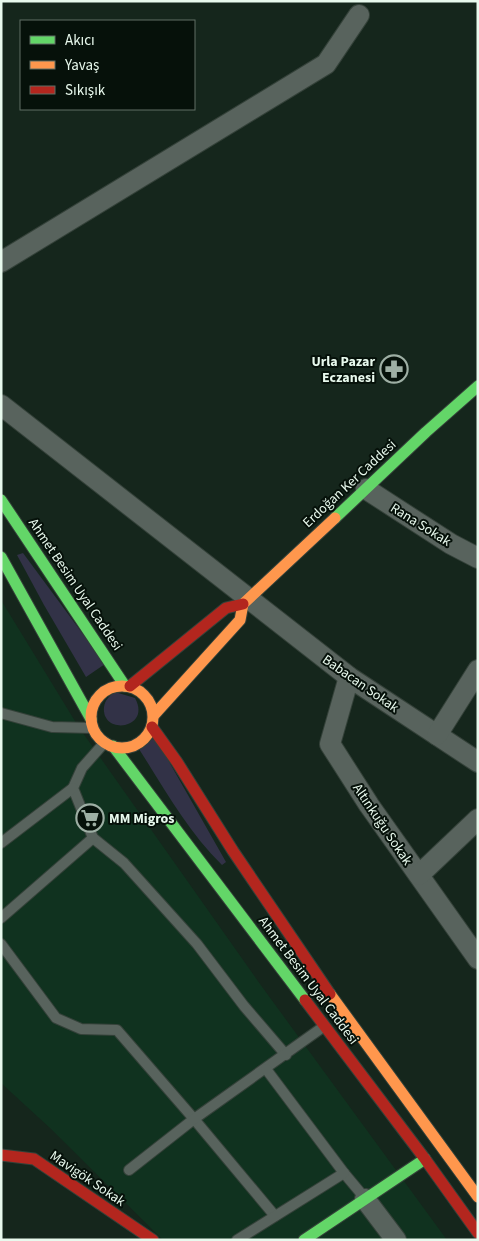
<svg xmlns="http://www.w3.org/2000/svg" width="479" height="1241" font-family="'Source Sans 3',sans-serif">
  <rect width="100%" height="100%" fill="#15261c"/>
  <path fill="#10321f" d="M1 600 78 726 260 984 447 1240H163L50 1128 1 1083Z"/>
  <g fill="#323247">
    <path d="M23 553 105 664 86 677 44 605 17 555Z"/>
    <path d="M115 692 135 698C152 729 101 736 104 707 105 700 109 696 115 692Z"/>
    <path d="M155 737 226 862 222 865C188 832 164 788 139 749Z"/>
  </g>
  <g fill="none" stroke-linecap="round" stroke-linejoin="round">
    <g stroke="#344139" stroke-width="12">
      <g id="lane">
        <path d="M1 713 52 727 93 728"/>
        <path d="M105 742 82 768 73 788 93 838 124 863 197 944 244 1006 286 1055"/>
        <path d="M1 843 73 788"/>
        <path d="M1 918 93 838"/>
        <path d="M1 944 56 1018 81 1029 117 1030 194 1119 275 1216"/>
        <path d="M129 1170 194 1119 323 1027"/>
        <path d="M344 1173 364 1197"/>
        <path d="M237 1240 344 1173 266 1069"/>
      </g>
    </g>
    <g stroke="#344139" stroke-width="22">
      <g id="street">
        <path d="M1 262 326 64 359 15"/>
        <path d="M1 405 349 677 478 762"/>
        <path d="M366 489 451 544 478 558"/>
        <path d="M349 677 330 744 369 805 478 959"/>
        <path d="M437 735 478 670"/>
        <path d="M419 875 478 819"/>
        <path d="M365 1199 396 1240"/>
      </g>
    </g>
    <g stroke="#344139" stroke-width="13">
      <g id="fast">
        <path d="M1 500 125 686"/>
        <path d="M335 518 426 432 478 386"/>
        <path d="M1 557 91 719"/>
        <path d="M113 746 305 1000"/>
        <path d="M304 1240 425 1159"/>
      </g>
    </g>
    <g stroke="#344139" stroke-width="13">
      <g id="slow">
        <circle cx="122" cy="717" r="31"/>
        <path d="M154 715 240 620 243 604 335 518"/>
        <path d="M330 994 478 1197"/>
      </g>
    </g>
    <g stroke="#344139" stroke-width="13">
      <g id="jam">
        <path d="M130 686 226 608 243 604"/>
        <path d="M152 727 177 762 233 851 330 994"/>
        <path d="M305 1000 425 1159 478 1233"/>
        <path d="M1 1155 34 1159 153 1240"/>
      </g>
    </g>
    <use href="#lane" stroke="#58635d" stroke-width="10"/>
    <use href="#street" stroke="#58635d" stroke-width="20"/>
    <use href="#fast" stroke="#63d668" stroke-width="11"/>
    <use href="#slow" stroke="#ff974d" stroke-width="11"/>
    <use href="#jam" stroke="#b3261e" stroke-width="11"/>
  </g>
  <defs>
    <g id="pharmacy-ring" transform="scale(1.4375)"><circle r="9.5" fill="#06110a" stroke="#9eafa4" stroke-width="1.5"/><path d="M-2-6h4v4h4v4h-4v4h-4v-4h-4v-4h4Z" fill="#9eafa4"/></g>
    <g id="supermarket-ring" transform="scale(1.4375)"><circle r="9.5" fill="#06110a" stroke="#9eafa4" stroke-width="1.5"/><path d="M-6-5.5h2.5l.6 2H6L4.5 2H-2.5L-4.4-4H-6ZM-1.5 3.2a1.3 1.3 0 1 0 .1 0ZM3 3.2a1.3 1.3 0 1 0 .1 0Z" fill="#9eafa4"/></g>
  </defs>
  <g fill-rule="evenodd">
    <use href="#pharmacy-ring" x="394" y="369"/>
    <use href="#supermarket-ring" x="90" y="818"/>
  </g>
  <g text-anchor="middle" stroke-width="4" stroke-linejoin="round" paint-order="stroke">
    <g font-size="14" font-weight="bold" fill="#e8f9ed" stroke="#06110a" text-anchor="end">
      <text x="375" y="366">Urla Pazar<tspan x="375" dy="16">Eczanesi</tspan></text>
      <text x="109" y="823" text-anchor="start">MM Migros</text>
    </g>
    <g font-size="14" fill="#e8f9ed" stroke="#06110a">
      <text transform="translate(349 483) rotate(-43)" y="5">Erdoğan Ker Caddesi</text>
      <text transform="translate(421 524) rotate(32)" y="5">Rana Sokak</text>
      <text transform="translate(76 584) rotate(56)" y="5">Ahmet Besim Uyal Caddesi</text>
      <text transform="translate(361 683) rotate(35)" y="5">Babacan Sokak</text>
      <text transform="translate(383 824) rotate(56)" y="5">Altınkuğu Sokak</text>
      <text transform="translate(309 980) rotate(53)" y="5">Ahmet Besim Uyal Caddesi</text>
      <text transform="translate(88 1178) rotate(34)" y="5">Mavigök Sokak</text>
    </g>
  </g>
  <rect width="479" height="1241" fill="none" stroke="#e8f9ed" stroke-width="5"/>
  <rect x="20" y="20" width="175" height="90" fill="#06110a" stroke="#606e65"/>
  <rect x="30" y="36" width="25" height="8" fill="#63d668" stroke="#606e65"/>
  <text x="65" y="45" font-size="15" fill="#e8f9ed">Akıcı</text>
  <rect x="30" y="61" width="25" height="8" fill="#ff974d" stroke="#606e65"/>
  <text x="65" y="70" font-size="15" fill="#e8f9ed">Yavaş</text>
  <rect x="30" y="86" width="25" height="8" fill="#b3261e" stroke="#606e65"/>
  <text x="65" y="95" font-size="15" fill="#e8f9ed">Sıkışık</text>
</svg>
